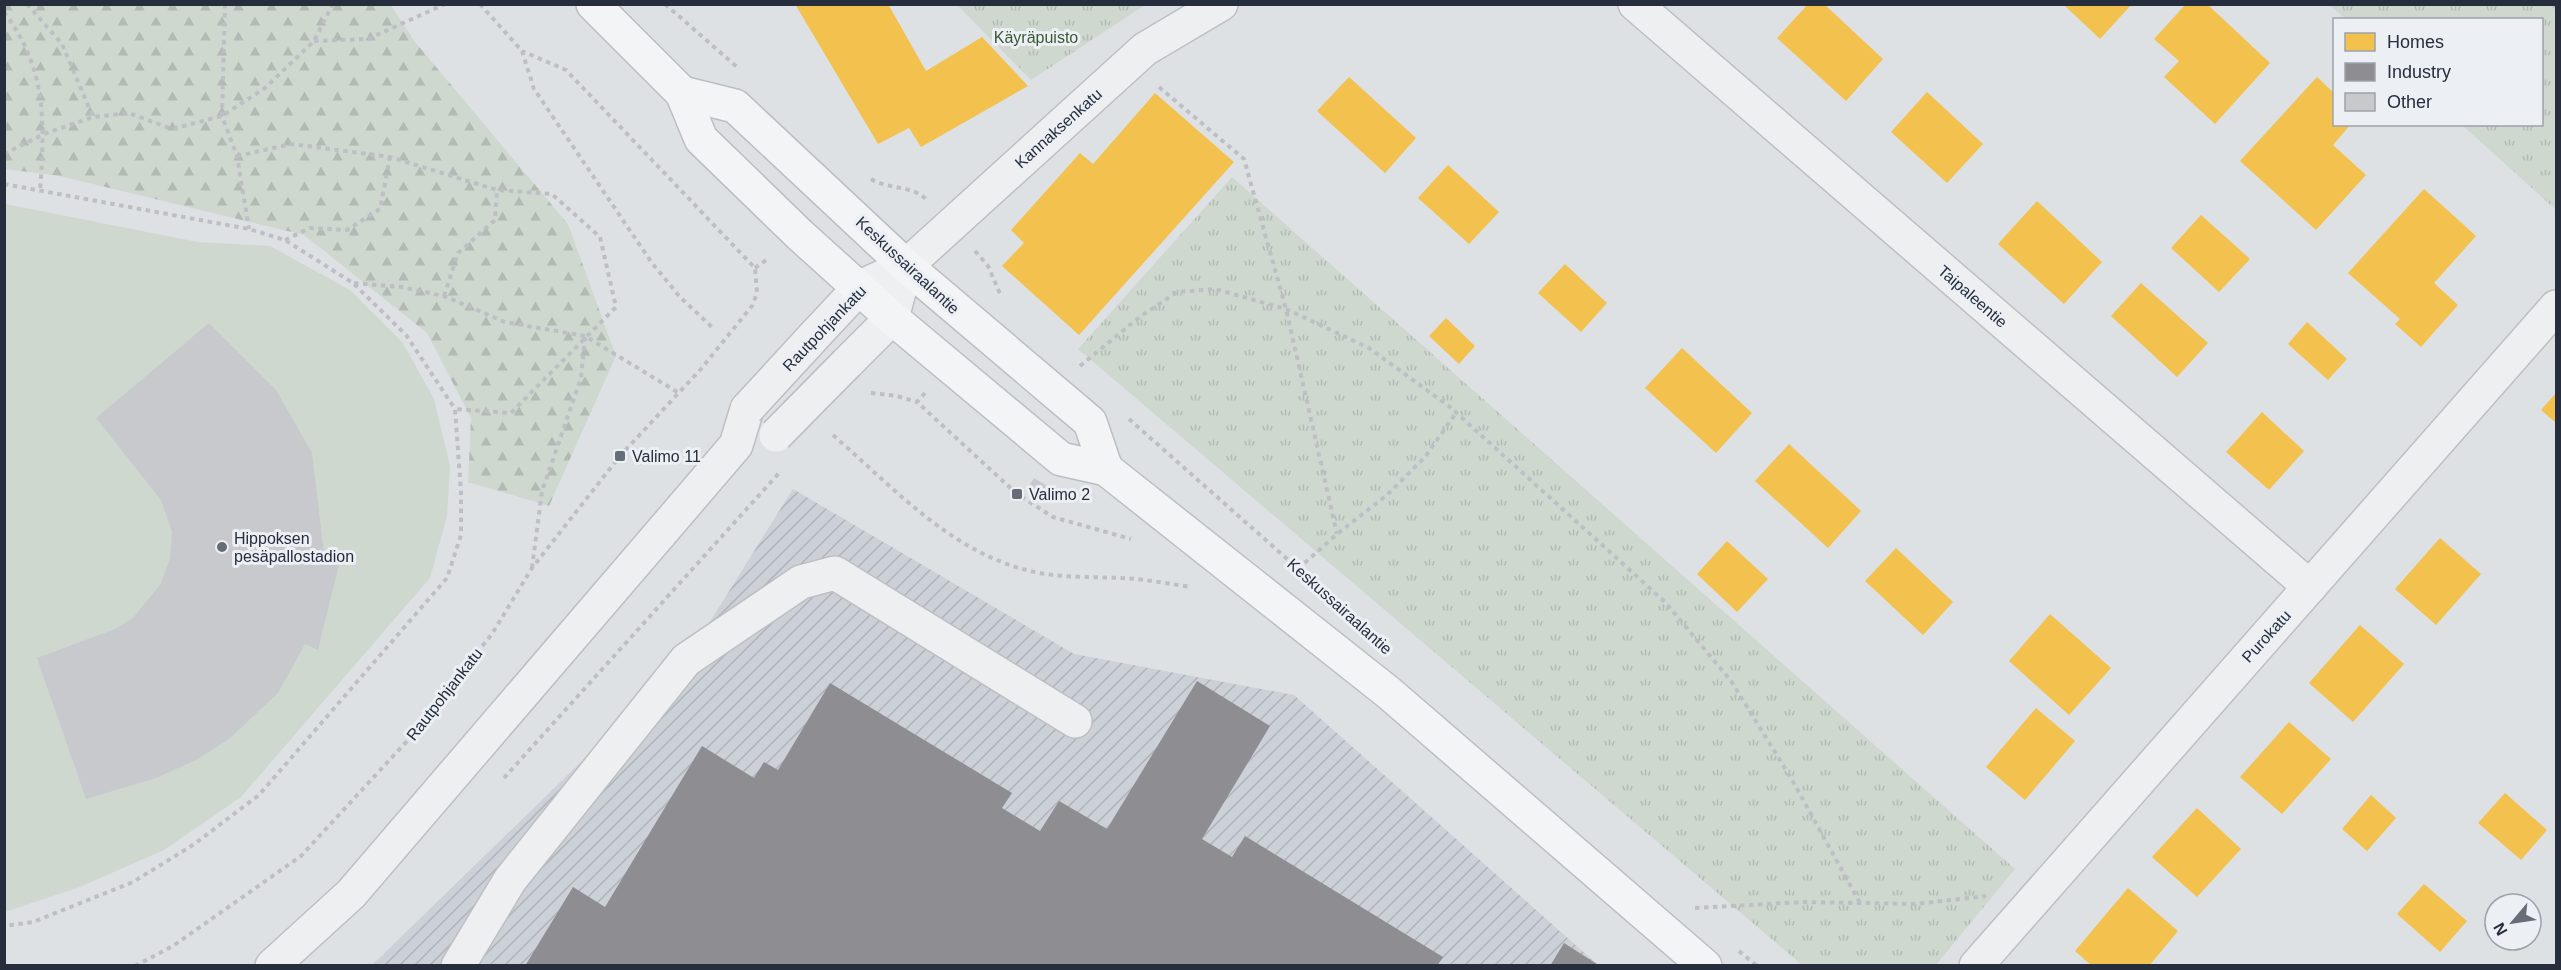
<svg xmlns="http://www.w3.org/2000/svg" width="2561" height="970" font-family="Arial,sans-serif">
  <defs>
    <pattern id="industrial-furrows" width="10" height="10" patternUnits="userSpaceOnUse" patternTransform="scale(1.5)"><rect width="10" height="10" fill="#ccd0d7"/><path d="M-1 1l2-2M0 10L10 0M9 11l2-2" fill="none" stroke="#afb3b9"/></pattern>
    <pattern id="forest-firs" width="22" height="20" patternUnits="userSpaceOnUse" patternTransform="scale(1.5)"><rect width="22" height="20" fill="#cfd8cf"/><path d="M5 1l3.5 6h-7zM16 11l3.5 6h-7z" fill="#b2bab3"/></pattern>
    <pattern id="park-tufts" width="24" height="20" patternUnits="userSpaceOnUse" patternTransform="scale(1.5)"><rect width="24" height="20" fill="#cfd8cf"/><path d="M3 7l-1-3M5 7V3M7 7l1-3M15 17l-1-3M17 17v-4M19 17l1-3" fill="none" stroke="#b2bab3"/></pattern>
  </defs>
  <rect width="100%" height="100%" fill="#dee1e4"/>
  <path fill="url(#industrial-furrows)" d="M793 489 1074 654 1294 695 1598 965 371 966 686 660Z"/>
  <path fill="url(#forest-firs)" d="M5 4 391 5 415 42 568 224 616 356 549 506 468 482 471 418 427 333 304 235 60 176 5 169Z"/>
  <g fill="url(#park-tufts)">
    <path d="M957 5H1145L1031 80Z"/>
    <path d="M2329 5H2556V210L2462 125 2542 124V20L2346 19Z"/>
    <path d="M1232 177 2015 869 1936 965H1802L1078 349Z"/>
  </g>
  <path fill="#cfd8cf" d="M5 204 198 242 270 246 350 290 403 343 434 399 450 466 447 516 430 578 241 797 164 850 80 887 5 912Z"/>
  <g fill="#f2c14e">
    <path d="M795 4H888L926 71 982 37 1028 86 921 147 909 128 878 144Z"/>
    <path d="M1808 4H1824L1883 59 1846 101 1777 38Z"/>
    <path d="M2063 4H2132L2100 39Z"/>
    <path d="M2186 4H2207L2270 63 2215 124 2164 77 2179 61 2154 39Z"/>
    <path d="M1349 77 1416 138 1385 173 1317 111Z"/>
    <path d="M2317 77 2334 93V124H2351L2333 145 2366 175 2316 230 2240 161Z"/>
    <path d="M1927 92 1983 144 1947 183 1891 132Z"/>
    <path d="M1155 93 1234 162 1079 335 1002 266 1024 243 1011 230 1080 153 1093 164Z"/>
    <path d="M1448 165 1499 212 1469 244 1418 198Z"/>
    <path d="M2424 189 2476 236 2434 283 2458 305 2421 347 2395 324 2400 319 2348 273Z"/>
    <path d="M2037 201 2102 262 2064 304 1998 244Z"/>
    <path d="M2201 215 2250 259 2219 292 2171 248Z"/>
    <path d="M1565 264 1607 303 1581 332 1538 293Z"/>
    <path d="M2141 283 2208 343 2177 377 2111 316Z"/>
    <path d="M1446 318 1475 346 1459 364 1429 336Z"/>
    <path d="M2307 322 2347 359 2328 380 2288 344Z"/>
    <path d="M1682 348 1752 413 1716 453 1645 388Z"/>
    <path d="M2556 393V423L2541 410Z"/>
    <path d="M2262 412 2304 451 2269 490 2226 452Z"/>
    <path d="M1789 444 1861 511 1828 548 1755 481Z"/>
    <path d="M2440 538 2481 574 2436 625 2395 589Z"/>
    <path d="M1727 541 1768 579 1737 612 1697 574Z"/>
    <path d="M1896 548 1953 602 1923 635 1865 581Z"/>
    <path d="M2050 614 2111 668 2069 715 2009 661Z"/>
    <path d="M2360 625 2404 664 2353 722 2309 683Z"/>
    <path d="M2036 708 2075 741 2025 800 1986 767Z"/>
    <path d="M2289 722 2331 759 2282 814 2240 777Z"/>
    <path d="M2505 793 2547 830 2521 860 2478 823Z"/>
    <path d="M2371 795 2396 818 2367 851 2342 829Z"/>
    <path d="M2197 808 2241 849 2197 897 2152 857Z"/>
    <path d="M2424 884 2467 921 2440 952 2397 914Z"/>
    <path d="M2128 888 2178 931 2149 966H2092L2075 951Z"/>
  </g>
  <g fill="#8d8d92">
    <path d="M1197 681 1270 726 1202 839 1232 857 1245 836 1443 957 1437 966H525L573 887 605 907 702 746 754 778 764 762 778 770 830 683 1012 793 1002 808 1040 831 1059 801 1107 829Z"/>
    <path d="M1564 943 1600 966H1550Z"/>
  </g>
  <g fill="#c7c9cc">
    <path d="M209 323 276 390 312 453 324 554 341 557 318 650 305 644 278 693 229 739 196 760 156 778 86 799 37 658 115 629 133 618 160 585 170 559 172 532 161 500 96 418Z"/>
    <path d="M1034 478 1054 490 1048 498 1029 486Z"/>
  </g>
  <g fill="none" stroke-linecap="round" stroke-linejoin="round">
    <g stroke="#bdbfc2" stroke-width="36">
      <g id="minor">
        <path d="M1635 4 2310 587"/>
        <path d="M816 334 860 287 906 266 1145 49 1221 4"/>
        <path d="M847 363 892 318 906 266"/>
        <path d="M272 966 351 894 659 535 736 445 747 409"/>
        <path d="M458 966 510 880 686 660 801 582 835 573 1075 721"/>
        <path d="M1976 966 2556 307"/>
      </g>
    </g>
    <g stroke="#bbbec2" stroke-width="36">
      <g id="major">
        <path d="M593 4 682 93 701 139 800 235 892 318 1061 459 1106 469 1389 693 1705 966"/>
        <path d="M682 93 735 106 906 266 1090 422 1106 469"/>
      </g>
    </g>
    <g stroke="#bebfc4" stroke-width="4" stroke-dasharray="4.5 4.5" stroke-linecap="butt">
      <path d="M27 4 62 44 93 117"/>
      <path d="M225 4 222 116 237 156 249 229"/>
      <path d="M480 4 522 51 534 89 652 263 680 297 714 329"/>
      <path d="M665 4 737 67"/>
      <path d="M2553 4 2556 8"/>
      <path d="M4 12C47 69 45 122 40 190"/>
      <path d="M314 41 368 39 445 4"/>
      <path d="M1159 87 1244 159 1286 309 1337 534"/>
      <path d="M4 154 44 134 93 117 129 113 172 129 222 116 265 88 314 41 333 4"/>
      <path d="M237 156 292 144 390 157 497 190 552 194 600 237 616 307 511 413 455 409"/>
      <path d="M871 179C890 190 912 185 927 200"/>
      <path d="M4 184 249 229 285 240 353 283 406 335 455 409 461 492V535L447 578 259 795 193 845 133 882 33 922 4 926"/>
      <path d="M285 240 310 228 347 230 380 209 390 157"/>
      <path d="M975 251 988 266 1001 296"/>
      <path d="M755 268 769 258"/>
      <path d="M354 283 401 287 444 296 505 322 585 336 679 393"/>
      <path d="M444 296 458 253 495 220 497 190"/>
      <path d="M1080 366 1141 316 1177 292 1215 289 1286 309 1369 348 1450 407 1665 602 1731 681 1791 778 1860 903"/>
      <path d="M871 393 897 396 917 402"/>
      <path d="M925 393 917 402 1017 494 1053 517 1131 539"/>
      <path d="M1129 419 1312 581"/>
      <path d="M833 435C894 488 953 555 1035 572 1068 579 1102 576 1136 579 1154 581 1172 584 1190 587"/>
      <path d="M532 568 542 491 581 378 585 337"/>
      <path d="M1298 569 1337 534 1387 495 1425 457 1456 413"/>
      <path d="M504 778 780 472"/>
      <path d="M1695 908 1803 902 1915 904 1986 896"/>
      <path d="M1739 951 1757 966"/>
      <path d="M135 966 173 946 301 856 407 741 492 634 532 568 620 456 701 369 752 306 757 293 755 268 566 70 522 51"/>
    </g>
    <use href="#minor" stroke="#eeeff1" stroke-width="33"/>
    <use href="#major" stroke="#f2f4f5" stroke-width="33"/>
    <g stroke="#bdbfc2" stroke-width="36" stroke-linecap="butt">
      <g id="minor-bridge">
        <path d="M747 409 816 334"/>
        <path d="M776 435 847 363"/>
      </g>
    </g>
    <use href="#minor-bridge" stroke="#eeeff1" stroke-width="33"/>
  </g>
  <g fill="#666d77" stroke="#eceff4" stroke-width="2">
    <rect x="614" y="450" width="12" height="12" rx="3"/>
    <rect x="1011" y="488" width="12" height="12" rx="3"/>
    <circle cx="222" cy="547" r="6"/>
  </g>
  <g text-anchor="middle" stroke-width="6" stroke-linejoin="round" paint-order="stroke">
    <g font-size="16" fill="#3a5834" stroke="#eceff4">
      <text x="1036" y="43">Käyräpuisto</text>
    </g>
    <g font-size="16" fill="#262e3d" stroke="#eceff4">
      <text transform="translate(1058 128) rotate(-42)" y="6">Kannaksenkatu</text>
      <text transform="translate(908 265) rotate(43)" y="6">Keskussairaalantie</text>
      <text transform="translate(1973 296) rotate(41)" y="6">Taipaleentie</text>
      <text transform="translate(824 328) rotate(-46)" y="6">Rautpohjankatu</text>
      <text transform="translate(1340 606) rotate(42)" y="6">Keskussairaalantie</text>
      <text transform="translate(2266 636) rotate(-48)" y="6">Purokatu</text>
      <text transform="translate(444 694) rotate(-52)" y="6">Rautpohjankatu</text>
    </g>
    <g font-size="16" fill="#262e3d" stroke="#eceff4" text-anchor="start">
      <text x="632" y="462">Valimo 11</text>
      <text x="1029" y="500">Valimo 2</text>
      <text x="234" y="544">Hippoksen<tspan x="234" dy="18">pesäpallostadion</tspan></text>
    </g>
  </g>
  <rect width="2561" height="970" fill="none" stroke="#262e3d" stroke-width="12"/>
  <rect x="2333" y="18" width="210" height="108" fill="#eceff4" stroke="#9da2ab" stroke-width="1.5"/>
  <rect x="2345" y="33" width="30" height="18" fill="#f2c14e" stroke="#9da2ab" stroke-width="1.5"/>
  <text x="2387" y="48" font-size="18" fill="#262e3d">Homes</text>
  <rect x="2345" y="63" width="30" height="18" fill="#8d8d92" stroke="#9da2ab" stroke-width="1.5"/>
  <text x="2387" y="78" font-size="18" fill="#262e3d">Industry</text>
  <rect x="2345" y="93" width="30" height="18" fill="#c7c9cc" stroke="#9da2ab" stroke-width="1.5"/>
  <text x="2387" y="108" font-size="18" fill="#262e3d">Other</text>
  <g transform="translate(2513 922) rotate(241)"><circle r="28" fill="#eceff4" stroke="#9da2ab" stroke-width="1.5"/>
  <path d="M0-4.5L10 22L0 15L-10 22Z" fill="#666d77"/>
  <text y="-9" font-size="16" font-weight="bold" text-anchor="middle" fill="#262e3d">N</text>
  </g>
</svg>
